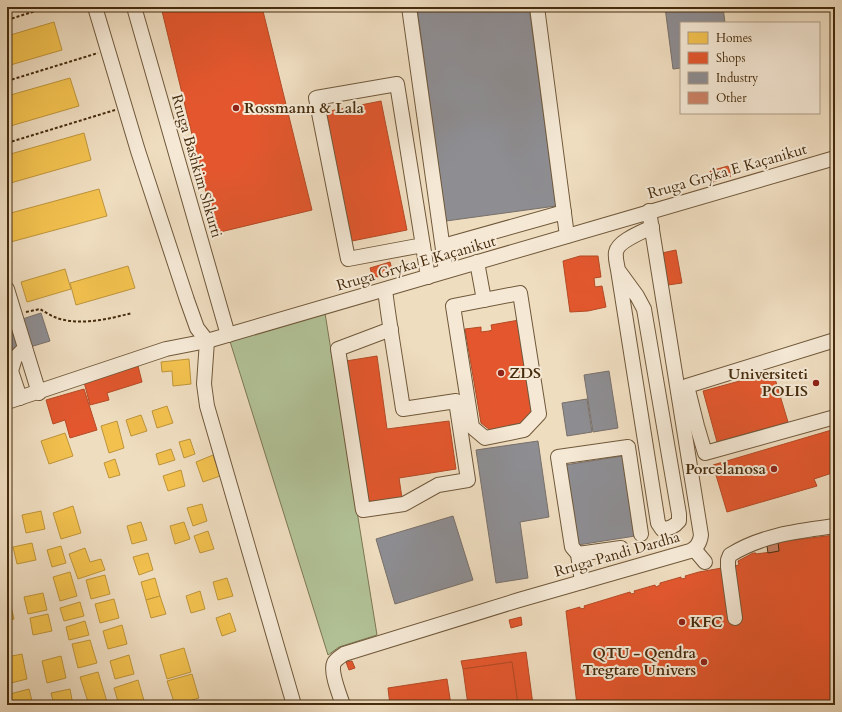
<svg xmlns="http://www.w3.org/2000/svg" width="842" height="712" font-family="Cardo,serif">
  <rect width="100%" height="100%" fill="#efddc0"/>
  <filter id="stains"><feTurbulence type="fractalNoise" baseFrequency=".005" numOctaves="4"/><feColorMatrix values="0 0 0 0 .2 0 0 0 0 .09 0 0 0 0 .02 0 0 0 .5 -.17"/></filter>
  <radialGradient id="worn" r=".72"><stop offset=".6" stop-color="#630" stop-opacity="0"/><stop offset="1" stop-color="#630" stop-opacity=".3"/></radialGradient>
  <path fill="#b2c297" stroke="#7c7752" d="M324 307 377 635 339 647 328 655 228 335Z"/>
  <g fill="#f2c14e" stroke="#be943a">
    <path d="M54 22 62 50 7 66V36Z"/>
    <path d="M70 78 79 106 7 127V96Z"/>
    <path d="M84 133 91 160 7 184V155Z"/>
    <path d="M99 189 107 216 7 243V214Z"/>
    <path d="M128 266 135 288 76 305 70 283Z"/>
    <path d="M65 269 71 289 27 302 21 282Z"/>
    <path d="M189 359 191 384 173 386 172 371 162 372 161 362Z"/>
    <path d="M167 406 173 423 157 428 152 411Z"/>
    <path d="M141 415 147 431 131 436 126 420Z"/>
    <path d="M117 421 124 448 109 453 101 426Z"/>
    <path d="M65 433 73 456 49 464 41 441Z"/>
    <path d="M190 439 195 454 184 458 179 442Z"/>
    <path d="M171 449 175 460 159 465 156 454Z"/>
    <path d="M213 455 220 476 203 482 196 462Z"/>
    <path d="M115 459 120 475 109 478 104 463Z"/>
    <path d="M181 470 185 486 168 491 163 476Z"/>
    <path d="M202 504 207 521 193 526 187 508Z"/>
    <path d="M73 506 81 533 61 539 53 513Z"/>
    <path d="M41 511 45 529 26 533 22 515Z"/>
    <path d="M141 522 147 540 132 544 127 526Z"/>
    <path d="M184 522 190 539 175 544 170 526Z"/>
    <path d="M208 531 214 549 200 553 194 536Z"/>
    <path d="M32 543 36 560 17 564 13 547Z"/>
    <path d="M61 546 66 563 52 567 47 550Z"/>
    <path d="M85 548 90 562 101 559 105 570 78 579 69 554Z"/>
    <path d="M148 553 153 570 139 575 133 557Z"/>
    <path d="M70 572 77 596 60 601 53 577Z"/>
    <path d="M105 575 110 594 91 599 86 580Z"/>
    <path d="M155 578 160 596 146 600 141 582Z"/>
    <path d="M227 578 233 596 218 600 213 582Z"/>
    <path d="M200 591 205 609 191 613 186 596Z"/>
    <path d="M43 593 47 610 28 614 24 597Z"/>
    <path d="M160 596 166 614 151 618 146 600Z"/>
    <path d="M114 599 119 618 100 623 95 604Z"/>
    <path d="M10 602 14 619 7 621V603Z"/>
    <path d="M80 602 84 616 64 621 60 608Z"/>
    <path d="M230 613 236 631 222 636 216 618Z"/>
    <path d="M48 614 52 631 33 635 30 618Z"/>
    <path d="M85 621 89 635 69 640 66 627Z"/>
    <path d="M122 625 127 644 108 649 103 631Z"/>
    <path d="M90 640 97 663 78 668 72 644Z"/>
    <path d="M184 648 191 672 167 679 160 655Z"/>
    <path d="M22 654 27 679 7 684V657Z"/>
    <path d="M129 655 134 674 115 679 110 661Z"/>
    <path d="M61 656 66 678 47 683 42 661Z"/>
    <path d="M98 672 108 705H89L80 677Z"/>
    <path d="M192 674 199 698 175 705 167 681Z"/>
    <path d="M138 680 145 704 119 705 114 688Z"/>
    <path d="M29 689 33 705H12L10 694Z"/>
    <path d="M70 689 73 705H54L51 693Z"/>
    <path d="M266 700 267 705H250Z"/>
  </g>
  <g fill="#e4572e" stroke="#b54a24">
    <path d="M161 7H262L312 210 216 233Z"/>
    <path d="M381 101 407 230 352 241 325 112Z"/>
    <path d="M728 166 731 176 713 182 710 171Z"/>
    <path d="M676 250 682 283 668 285 662 253Z"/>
    <path d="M580 256H598L601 277 594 278 595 287 602 286 606 307 588 311 570 312 563 261Z"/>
    <path d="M390 262 393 273 373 278 370 268Z"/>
    <path d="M519 320 535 414 524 424 490 430 481 423 465 329 481 327V332L489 331 492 330 491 325Z"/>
    <path d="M377 356 387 429 449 421 456 469 399 478 402 498 366 503 346 361Z"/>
    <path d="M138 366 142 382 107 393 109 400 90 405 84 382Z"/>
    <path d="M773 372 788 422 717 442 703 391Z"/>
    <path d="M84 389 97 430 70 438 65 420 53 424 46 400Z"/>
    <path d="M835 429V472L814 479 817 486 727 512 713 465Z"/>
    <path d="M835 535V705H577L566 611 580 607V609L585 608 584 606 630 592 631 594 635 593 634 591 655 585 656 587 660 585V583L681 577V579L686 578 685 576 699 572 739 565 738 561 753 553H756V554L779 551 778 542Z"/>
    <path d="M521 617 522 625 511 628 509 620Z"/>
    <path d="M526 652 533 705H518L512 662 463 669 461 661Z"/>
    <path d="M352 661 355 668 349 670 346 662Z"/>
    <path d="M512 662 518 705H468L463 669Z"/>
    <path d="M447 679 451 705H390L388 688Z"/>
  </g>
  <g fill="#8d8d92" stroke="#78706a">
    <path d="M417 7H529L556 206 446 221Z"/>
    <path d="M665 7H723L725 23H681V68L673 69Z"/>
    <path d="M41 313 50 341 7 354V324Z"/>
    <path d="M609 371 618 428 593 432 584 375Z"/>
    <path d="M587 399 592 432 567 436 562 403Z"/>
    <path d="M538 441 549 517 520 522 528 578 496 583 476 450Z"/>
    <path d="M622 456 635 536 578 545 565 465Z"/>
    <path d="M453 516 473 580 395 604 376 539Z"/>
  </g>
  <path fill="#cb8165" stroke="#462c0d" d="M778 542 779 551 768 553 767 546Z"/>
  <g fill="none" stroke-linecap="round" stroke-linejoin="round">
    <g stroke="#70583a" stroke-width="16">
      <g id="minor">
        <path d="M95 7 138 151 187 300 197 328 207 341 204 384 207 406 294 705"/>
        <path d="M134 7 228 335"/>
        <path d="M409 7 446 271"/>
        <path d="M537 7 567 236"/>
        <path d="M423 245 348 259 316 98 397 84 428 277"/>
        <path d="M443 246 564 212"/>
        <path d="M477 262 484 300"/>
        <path d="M618 270 637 296 644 309 679 514V521C675 526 669 529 662 529L658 523 618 270C617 264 615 258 616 252 618 241 642 232 652 227"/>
        <path d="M7 289 39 393"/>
        <path d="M385 290C390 329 397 369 403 409L456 401 468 480 438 485 404 504 363 510 338 349 391 329"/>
        <path d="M520 293 539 414 524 430 485 438 472 427 453 306Z"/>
        <path d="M835 340 687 386 697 426 705 453 835 417"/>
        <path d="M20 398 11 371 15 358 25 348"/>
        <path d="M7 402 166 349 207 341 835 158"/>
        <path d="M694 549 705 562"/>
        <path d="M578 554 572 547 558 457 628 447 641 534"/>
        <path d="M582 582 578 554 621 548"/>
        <path d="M735 618 728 567V560L730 555C762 535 798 531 835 526"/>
        <path d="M343 705C340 696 330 672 334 663 336 659 340 657 344 654L519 600 690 551C697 548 700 543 701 535L649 211"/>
      </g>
    </g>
    <g stroke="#462c0d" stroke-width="2" stroke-dasharray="3 2" stroke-linecap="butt">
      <path d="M7 20 48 7"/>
      <path d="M7 81 98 53"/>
      <path d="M7 143 115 110"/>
      <path d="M26 312 40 309C45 312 51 316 57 318 80 326 109 319 132 313"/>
    </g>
    <use href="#minor" stroke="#f5e9d6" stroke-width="14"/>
  </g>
  <g fill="#8f2418" stroke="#f5e9d6" stroke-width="1.5">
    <circle cx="236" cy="108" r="4"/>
    <circle cx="501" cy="373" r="4"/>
    <circle cx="816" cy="383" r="4"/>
    <circle cx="774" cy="469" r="4"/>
    <circle cx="682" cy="622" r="4"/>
    <circle cx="704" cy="662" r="4"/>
  </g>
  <g text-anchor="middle" stroke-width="4" stroke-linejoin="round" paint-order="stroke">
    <g font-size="15" font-weight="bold" fill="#462c0d" stroke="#f5e9d6" text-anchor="start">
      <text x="244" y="113">Rossmann &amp; Lala</text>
      <text x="509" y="378">ZDS</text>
      <text x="808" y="379" text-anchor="end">Universiteti<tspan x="808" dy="17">POLIS</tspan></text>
      <text x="766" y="474" text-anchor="end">Porcelanosa</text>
      <text x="690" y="627">KFC</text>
      <text x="696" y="658" text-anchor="end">QTU - Qendra<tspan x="696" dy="17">Tregtare Univers</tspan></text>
    </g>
    <g font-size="15" fill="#462c0d" stroke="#f5e9d6">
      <text transform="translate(197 166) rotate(74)" y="5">Rruga Bashkim Shkurti</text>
      <text transform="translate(727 171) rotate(-16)" y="5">Rruga Gryka E Kaçanikut</text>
      <text transform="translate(416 263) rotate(-16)" y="5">Rruga Gryka E Kaçanikut</text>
      <text transform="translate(617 554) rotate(-16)" y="5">Rruga Pandi Dardha</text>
    </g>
  </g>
  <rect width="842" height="712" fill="none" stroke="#efddc0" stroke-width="24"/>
  <rect x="8" y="8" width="826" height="696" fill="none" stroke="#462c0d" stroke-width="2"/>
  <rect x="12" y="12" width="818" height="688" fill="none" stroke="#462c0d"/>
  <rect x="680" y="22" width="140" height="92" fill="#f5e9d6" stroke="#af9d86"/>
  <rect x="688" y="32" width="20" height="12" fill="#f2c14e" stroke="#af9d86"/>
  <text x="716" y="42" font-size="12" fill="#462c0d">Homes</text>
  <rect x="688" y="52" width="20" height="12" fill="#e4572e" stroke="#af9d86"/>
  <text x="716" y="62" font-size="12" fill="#462c0d">Shops</text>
  <rect x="688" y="72" width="20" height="12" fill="#8d8d92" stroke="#af9d86"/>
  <text x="716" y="82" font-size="12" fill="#462c0d">Industry</text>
  <rect x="688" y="92" width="20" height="12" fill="#cb8165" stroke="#af9d86"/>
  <text x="716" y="102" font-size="12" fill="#462c0d">Other</text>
  <rect width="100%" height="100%" filter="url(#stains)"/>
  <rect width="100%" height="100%" fill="url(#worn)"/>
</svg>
